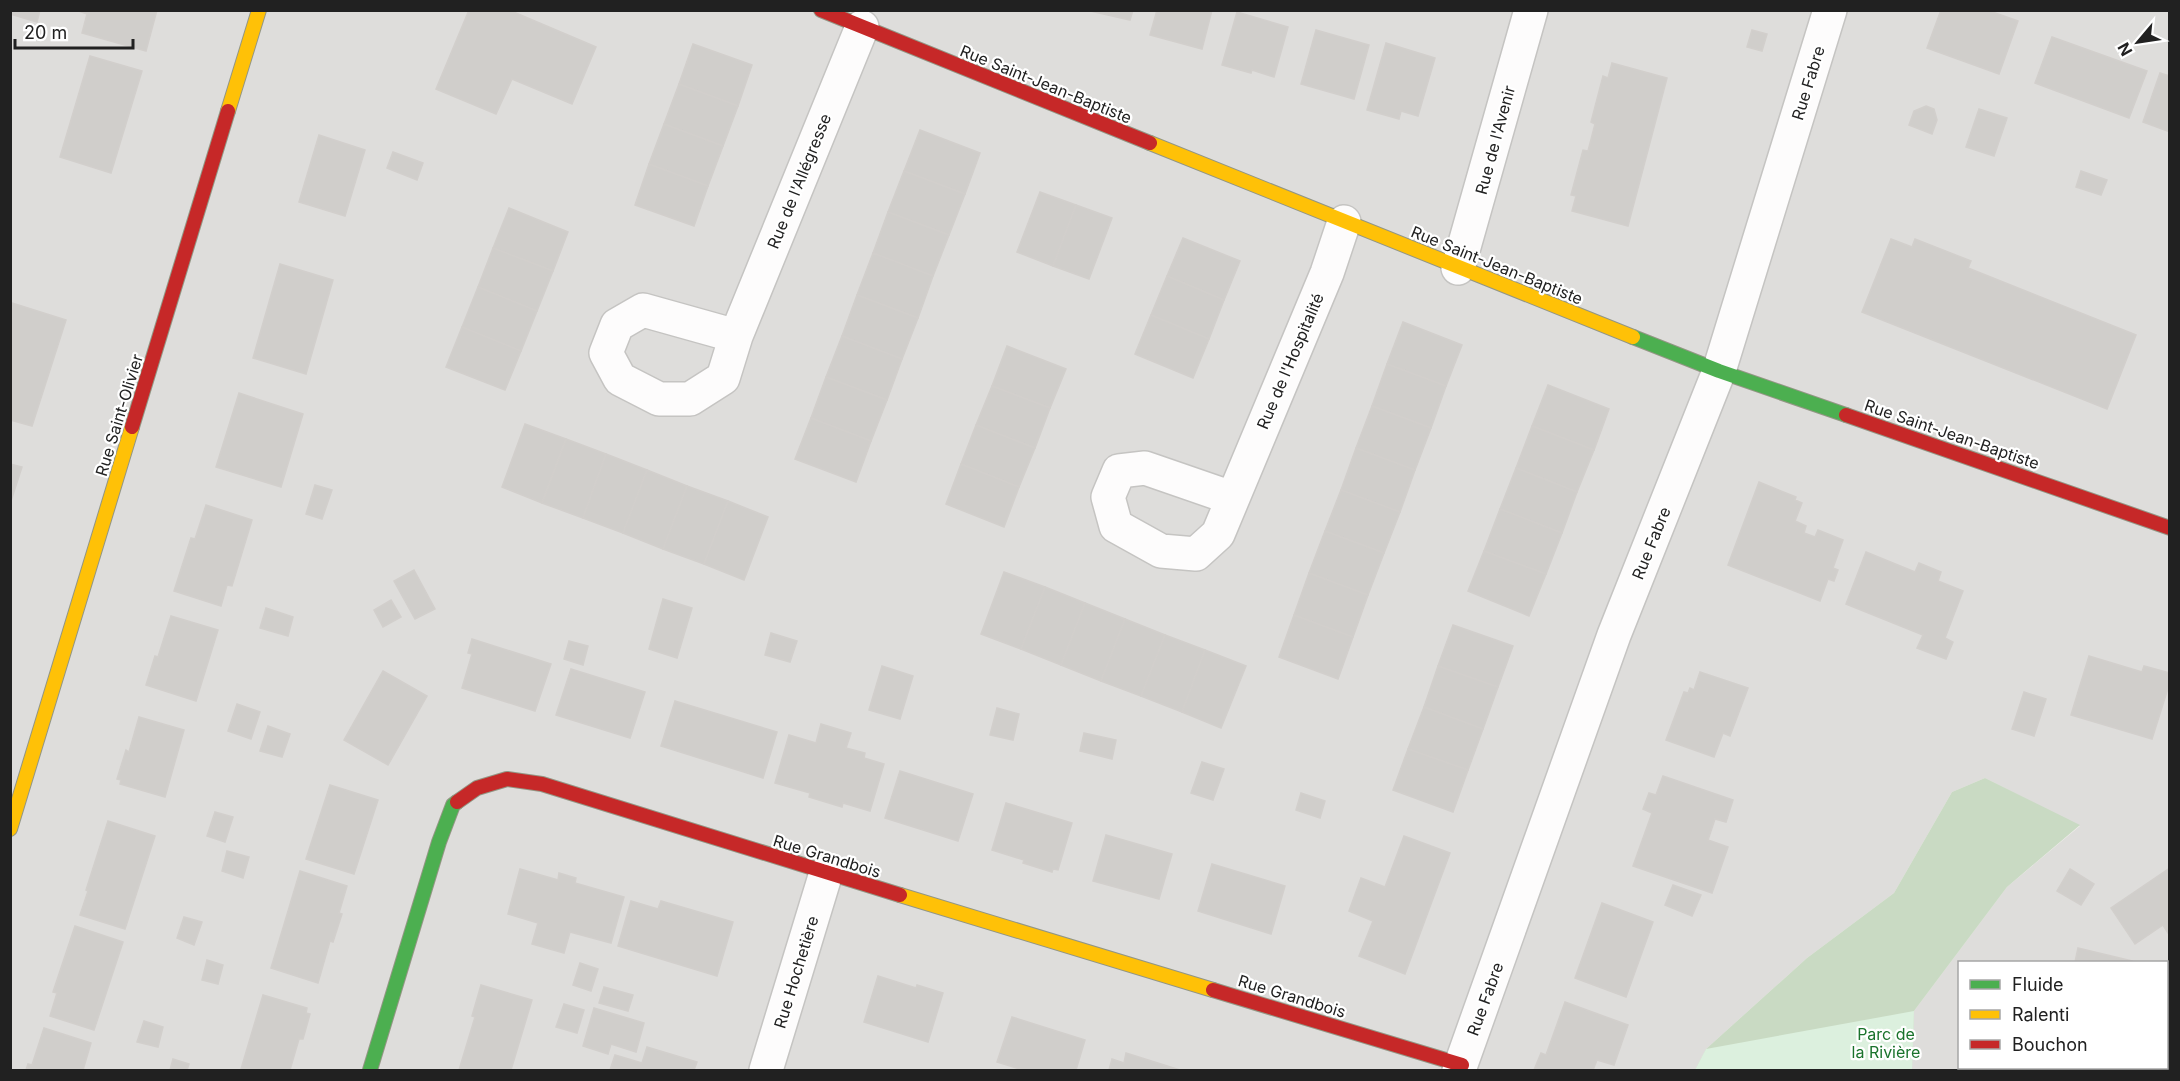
<svg xmlns="http://www.w3.org/2000/svg" width="2180" height="1081" font-family="Inter,sans-serif">
  <rect width="100%" height="100%" fill="#efedea"/>
  <path fill="#dedddb" fill-rule="evenodd" d="M10 11H2169V1070H1912L1914 1011 2007 887 2080 826 1985 778 1952 792 1894 893 1807 958 1706 1049 1695 1070H11ZM1960 962H2166V1068H1960Z"/>
  <path fill="#c9dac3" d="M1985 778 2080 825 2007 887 1914 1011 1912 1070H1695L1706 1049 1807 958 1894 893 1952 792Z"/>
  <path fill="#dcf0de" d="M1914 1011 1912 1070H1695L1706 1049Z"/>
  <g fill="#d0cecb" stroke="#d2cfcc" stroke-width="1.5">
    <path d="M10 10H40L37 22 10 14Z"/>
    <path d="M76 10H157L146 51 82 33 87 14Z"/>
    <path d="M469 10H509L596 47 572 104 512 79 496 114 436 89Z"/>
    <path d="M1086 10H1133L1130 20Z"/>
    <path d="M1157 10H1212L1202 49 1150 35Z"/>
    <path d="M1941 10H1987L2018 21 1999 74 1927 48Z"/>
    <path d="M1237 12 1288 27 1274 77 1252 70 1251 73 1222 65Z"/>
    <path d="M1316 30 1369 45 1354 99 1301 84Z"/>
    <path d="M1752 30 1767 34 1762 51 1747 47Z"/>
    <path d="M2052 37 2147 71 2129 118 2035 83Z"/>
    <path d="M1386 43 1435 58 1418 116 1401 111 1399 119 1367 110Z"/>
    <path d="M693 44 752 65 738 106 679 84Z"/>
    <path d="M90 56 142 71 111 173 60 157Z"/>
    <path d="M1612 63 1667 78 1628 226 1572 211 1576 196 1571 195 1583 150 1588 151 1595 124 1591 122 1603 76 1608 78Z"/>
    <path d="M2160 73 2170 76V132L2143 122Z"/>
    <path d="M679 84 738 106 723 146 664 124Z"/>
    <path d="M1926 106 1934 109 1937 120 1932 134 1909 125 1914 111Z"/>
    <path d="M1979 109 2007 118 1994 156 1966 147Z"/>
    <path d="M664 124 723 146 708 186 649 164Z"/>
    <path d="M920 130 980 153 965 194 904 171Z"/>
    <path d="M319 135 365 150 345 216 299 202Z"/>
    <path d="M393 152 423 163 417 180 387 168Z"/>
    <path d="M649 164 708 186 694 226 635 205Z"/>
    <path d="M904 171 965 194 949 235 888 212Z"/>
    <path d="M2081 171 2107 180 2101 195 2076 187Z"/>
    <path d="M1040 192 1076 205 1053 266 1017 252Z"/>
    <path d="M1076 205 1112 218 1089 279 1053 266Z"/>
    <path d="M509 208 568 232 553 271 493 248Z"/>
    <path d="M888 212 949 235 933 276 873 253Z"/>
    <path d="M1183 238 1240 261 1224 300 1167 276Z"/>
    <path d="M1891 239 1912 247 1915 239 1971 261 1968 268 2136 335 2107 409 1862 312Z"/>
    <path d="M493 248 553 271 537 311 478 287Z"/>
    <path d="M873 253 933 276 918 318 857 295Z"/>
    <path d="M280 264 333 280 306 374 253 358Z"/>
    <path d="M1167 276 1224 300 1209 339 1151 315Z"/>
    <path d="M478 287 537 311 521 351 462 327Z"/>
    <path d="M857 295 918 318 902 359 842 336Z"/>
    <path d="M12 303 66 320 32 426 10 420Z"/>
    <path d="M1151 315 1209 339 1193 378 1135 354Z"/>
    <path d="M1403 322 1462 345 1446 386 1387 364Z"/>
    <path d="M462 327 521 351 505 390 446 367Z"/>
    <path d="M842 336 902 359 887 400 826 377Z"/>
    <path d="M1007 346 1066 369 1050 408 992 386Z"/>
    <path d="M1387 364 1446 386 1431 428 1372 406Z"/>
    <path d="M826 377 887 400 871 441 811 418Z"/>
    <path d="M1548 385 1609 409 1594 450 1532 426Z"/>
    <path d="M992 386 1050 408 1035 448 976 425Z"/>
    <path d="M239 393 303 414 281 487 216 467Z"/>
    <path d="M1372 406 1431 428 1415 470 1356 448Z"/>
    <path d="M811 418 871 441 856 482 795 459Z"/>
    <path d="M525 424 566 439 542 503 502 487Z"/>
    <path d="M976 425 1035 448 1019 487 961 464Z"/>
    <path d="M1532 426 1594 450 1577 492 1516 468Z"/>
    <path d="M566 439 606 454 583 518 542 503Z"/>
    <path d="M1356 448 1415 470 1400 512 1341 490Z"/>
    <path d="M606 454 647 470 623 533 583 518Z"/>
    <path d="M10 464 22 467 10 504Z"/>
    <path d="M961 464 1019 487 1004 527 946 504Z"/>
    <path d="M1516 468 1577 492 1562 533 1500 509Z"/>
    <path d="M647 470 687 486 663 549 623 533Z"/>
    <path d="M1759 482 1796 497 1795 500 1802 503 1795 521 1806 526 1804 533 1815 537 1818 530 1843 540 1833 568 1838 570 1834 581 1828 579 1820 601 1728 565Z"/>
    <path d="M315 485 332 490 322 519 306 514Z"/>
    <path d="M687 486 728 501 704 564 663 549Z"/>
    <path d="M1341 490 1400 512 1384 553 1325 531Z"/>
    <path d="M728 501 768 517 744 580 704 564Z"/>
    <path d="M206 505 252 520 232 586 227 585 221 606 174 591 191 538 195 539Z"/>
    <path d="M1500 509 1562 533 1546 574 1484 551Z"/>
    <path d="M1325 531 1384 553 1368 595 1309 573Z"/>
    <path d="M1484 551 1546 574 1529 616 1468 591Z"/>
    <path d="M1866 552 1915 572 1919 563 1941 572 1938 581 1963 591 1945 638 1953 642 1946 659 1917 648 1923 635 1846 604Z"/>
    <path d="M414 570 435 609 415 619 394 581Z"/>
    <path d="M1004 572 1045 587 1021 649 981 634Z"/>
    <path d="M1309 573 1368 595 1353 637 1294 615Z"/>
    <path d="M1045 587 1085 603 1061 665 1021 649Z"/>
    <path d="M663 599 692 608 677 658 649 649Z"/>
    <path d="M391 600 401 617 383 627 374 610Z"/>
    <path d="M1085 603 1125 619 1101 681 1061 665Z"/>
    <path d="M266 608 293 617 288 636 260 628Z"/>
    <path d="M1294 615 1353 637 1338 679 1279 657Z"/>
    <path d="M171 616 218 630 196 701 146 685 155 656 158 657Z"/>
    <path d="M1125 619 1165 635 1141 696 1101 681Z"/>
    <path d="M1453 625 1513 646 1498 687 1438 666Z"/>
    <path d="M771 633 797 641 790 662 765 655Z"/>
    <path d="M1165 635 1205 650 1182 712 1141 696Z"/>
    <path d="M472 639 551 664 535 711 462 688 472 654 468 653Z"/>
    <path d="M569 641 588 646 583 665 564 659Z"/>
    <path d="M1205 650 1246 666 1221 728 1182 712Z"/>
    <path d="M2089 656 2142 672 2144 666 2170 673V682L2152 739 2071 715Z"/>
    <path d="M882 666 913 676 900 719 869 710Z"/>
    <path d="M1438 666 1498 687 1483 729 1424 707Z"/>
    <path d="M571 669 645 692 630 738 556 715Z"/>
    <path d="M383 671 427 696 388 765 344 740Z"/>
    <path d="M1700 672 1748 688 1730 736 1723 733 1714 757 1666 740 1684 692 1688 693 1690 688 1694 690Z"/>
    <path d="M2024 692 2046 699 2034 736 2012 729Z"/>
    <path d="M675 701 777 732 763 778 661 746Z"/>
    <path d="M237 704 260 712 251 739 228 731Z"/>
    <path d="M1424 707 1483 729 1468 770 1408 749Z"/>
    <path d="M997 708 1019 714 1013 740 990 735Z"/>
    <path d="M139 717 184 730 165 797 120 784 121 780 117 779 126 750 129 752Z"/>
    <path d="M821 724 851 733 846 748 865 753 864 758 884 764 870 811 843 803 842 807 809 797 810 793 775 783 789 735 816 743Z"/>
    <path d="M268 726 290 734 282 757 260 751Z"/>
    <path d="M1084 733 1116 740 1112 759 1080 751Z"/>
    <path d="M1408 749 1468 770 1453 812 1393 790Z"/>
    <path d="M1202 762 1224 769 1213 800 1191 793Z"/>
    <path d="M900 771 973 794 958 841 885 818Z"/>
    <path d="M1663 776 1733 800 1726 822 1715 819 1708 840 1728 847 1712 893 1633 866 1652 813 1643 809 1649 793 1656 795Z"/>
    <path d="M330 785 378 800 354 874 306 859Z"/>
    <path d="M1301 793 1325 801 1320 818 1296 810Z"/>
    <path d="M1006 803 1072 823 1058 870 1053 869 1052 872 1023 863 1024 860 992 850Z"/>
    <path d="M215 812 233 817 225 842 207 836Z"/>
    <path d="M108 821 155 836 125 929 80 915 88 891 86 890Z"/>
    <path d="M1106 835 1172 854 1159 899 1093 881Z"/>
    <path d="M1404 836 1450 853 1405 974 1359 956 1373 921 1349 911 1361 878 1385 887Z"/>
    <path d="M227 851 249 857 243 878 222 871Z"/>
    <path d="M1212 864 1285 886 1271 934 1198 911Z"/>
    <path d="M2170 868V932L2168 933 2163 925 2135 944 2111 908Z"/>
    <path d="M520 869 558 880 559 873 576 878 575 883 624 897 611 943 570 932 564 953 532 944 538 923 508 914Z"/>
    <path d="M2070 869 2094 884 2081 905 2057 891Z"/>
    <path d="M300 871 347 886 339 913 342 914 333 942 330 941 318 983 271 968Z"/>
    <path d="M1673 885 1701 895 1692 916 1665 905Z"/>
    <path d="M631 901 658 909 661 901 733 922 717 976 618 946Z"/>
    <path d="M1602 903 1653 922 1626 997 1575 978Z"/>
    <path d="M184 917 202 922 194 945 177 938Z"/>
    <path d="M75 926 123 942 94 1030 50 1016 57 993 53 992Z"/>
    <path d="M2078 948 2132 961 2131 962H2075Z"/>
    <path d="M207 960 223 965 218 984 202 980Z"/>
    <path d="M580 963 598 969 591 991 573 985Z"/>
    <path d="M878 976 916 988 917 985 943 993 928 1042 864 1022Z"/>
    <path d="M481 985 532 1000 511 1070H459L475 1017 472 1016Z"/>
    <path d="M604 987 633 995 628 1011 599 1003Z"/>
    <path d="M263 995 307 1008 306 1013 310 1014 303 1039H299L290 1070 241 1069Z"/>
    <path d="M1565 1002 1628 1025 1614 1065 1597 1060 1593 1070H1534L1541 1053 1546 1055Z"/>
    <path d="M564 1004 584 1010 577 1033 556 1027Z"/>
    <path d="M594 1008 644 1023 636 1052 611 1044 608 1054 583 1046Z"/>
    <path d="M1012 1017 1085 1040 1076 1070H1023L997 1062Z"/>
    <path d="M144 1021 163 1027 158 1047 137 1042Z"/>
    <path d="M44 1028 91 1043 83 1070H26L28 1064 32 1065Z"/>
    <path d="M647 1047 697 1062 694 1070H610L615 1055 642 1063Z"/>
    <path d="M1126 1053 1180 1070H1109L1112 1059 1124 1063Z"/>
    <path d="M173 1059 189 1064 187 1070H170Z"/>
    <path d="M2074 1068H2128L2129 1070H2068Z"/>
  </g>
  <g fill="none" stroke-linecap="round" stroke-linejoin="round">
    <g stroke="#c5c4c2" stroke-width="36">
      <g id="street">
        <path d="M1458 268 1531 10"/>
        <path d="M736 336 643 310 617 325 606 353 620 379 659 399H690L723 378 736 336 862 27"/>
        <path d="M1232 498 1145 468 1119 471 1108 497 1116 526 1161 551 1196 554 1218 534 1327 273 1344 222"/>
        <path d="M766 1070 826 873"/>
        <path d="M1459 1070 1614 635 1719 371 1830 10"/>
      </g>
    </g>
    <g stroke="#939684" stroke-width="16">
      <g id="fast">
        <path d="M1633 337 1719 371 1846 415"/>
        <path d="M370 1070 439 842 453 805 457 802"/>
      </g>
    </g>
    <g stroke="#939684" stroke-width="16">
      <g id="slow">
        <path d="M228 111 259 10"/>
        <path d="M1150 143 1633 337"/>
        <path d="M10 829 132 427"/>
        <path d="M900 895 1213 990"/>
      </g>
    </g>
    <g stroke="#939684" stroke-width="16">
      <g id="jam">
        <path d="M821 10 1150 143"/>
        <path d="M1846 415 2170 528"/>
        <path d="M132 427 228 111"/>
        <path d="M457 802 477 788 507 779 542 784 900 895"/>
        <path d="M1213 990 1462 1065"/>
      </g>
    </g>
    <use href="#street" stroke="#fdfcfc" stroke-width="33"/>
    <use href="#fast" stroke="#4caf50" stroke-width="14"/>
    <use href="#slow" stroke="#ffc107" stroke-width="14"/>
    <use href="#jam" stroke="#c62828" stroke-width="14"/>
  </g>
  <g text-anchor="middle" stroke-width="4.5" stroke-linejoin="round" paint-order="stroke">
    <g font-size="16" fill="#212121" stroke="#fff">
      <text transform="translate(1808 83) rotate(-73)" y="6">Rue Fabre</text>
      <text transform="translate(1046 84) rotate(22)" y="6">Rue Saint-Jean-Baptiste</text>
      <text transform="translate(1495 140) rotate(-75)" y="6">Rue de l'Avenir</text>
      <text transform="translate(799 181) rotate(-68)" y="6">Rue de l'Allégresse</text>
      <text transform="translate(1497 265) rotate(22)" y="6">Rue Saint-Jean-Baptiste</text>
      <text transform="translate(1290 361) rotate(-67)" y="6">Rue de l'Hospitalité</text>
      <text transform="translate(119 415) rotate(-73)" y="6">Rue Saint-Olivier</text>
      <text transform="translate(1952 434) rotate(19)" y="6">Rue Saint-Jean-Baptiste</text>
      <text transform="translate(1651 543) rotate(-68)" y="6">Rue Fabre</text>
      <text transform="translate(827 856) rotate(17)" y="6">Rue Grandbois</text>
      <text transform="translate(796 972) rotate(-73)" y="6">Rue Hochetière</text>
      <text transform="translate(1292 996) rotate(17)" y="6">Rue Grandbois</text>
      <text transform="translate(1485 999) rotate(-70)" y="6">Rue Fabre</text>
    </g>
    <g font-size="16" fill="#1a732c" stroke="#fff">
      <text x="1886" y="1040">Parc de<tspan x="1886" dy="18">la Rivière</tspan></text>
    </g>
  </g>
  <rect width="2180" height="1081" fill="none" stroke="#212121" stroke-width="24"/>
  <rect x="1958" y="961" width="210" height="108" fill="#ffffff" stroke="#a6a6a6" stroke-width="1.5"/>
  <rect x="1970" y="980" width="30" height="9" fill="#4caf50" stroke="#a6a6a6" stroke-width="1.5"/>
  <text x="2012" y="991" font-size="18" fill="#212121">Fluide</text>
  <rect x="1970" y="1010" width="30" height="9" fill="#ffc107" stroke="#a6a6a6" stroke-width="1.5"/>
  <text x="2012" y="1021" font-size="18" fill="#212121">Ralenti</text>
  <rect x="1970" y="1040" width="30" height="9" fill="#c62828" stroke="#a6a6a6" stroke-width="1.5"/>
  <text x="2012" y="1051" font-size="18" fill="#212121">Bouchon</text>
  <g transform="translate(2138 42) rotate(241)" stroke="#ffffff" stroke-width="4.5" paint-order="stroke">
  <path d="M0-4.5L10 22L0 15L-10 22Z" fill="#212121"/>
  <text y="-9" font-size="16" font-weight="bold" text-anchor="middle" fill="#212121">N</text>
  </g>
  <path d="M15 39v9h118v-9" fill="none" stroke="#212121" stroke-width="3"/>
  <text x="24" y="39" font-size="18" fill="#212121" stroke="#ffffff" stroke-width="4.5" paint-order="stroke">20 m</text>
</svg>
